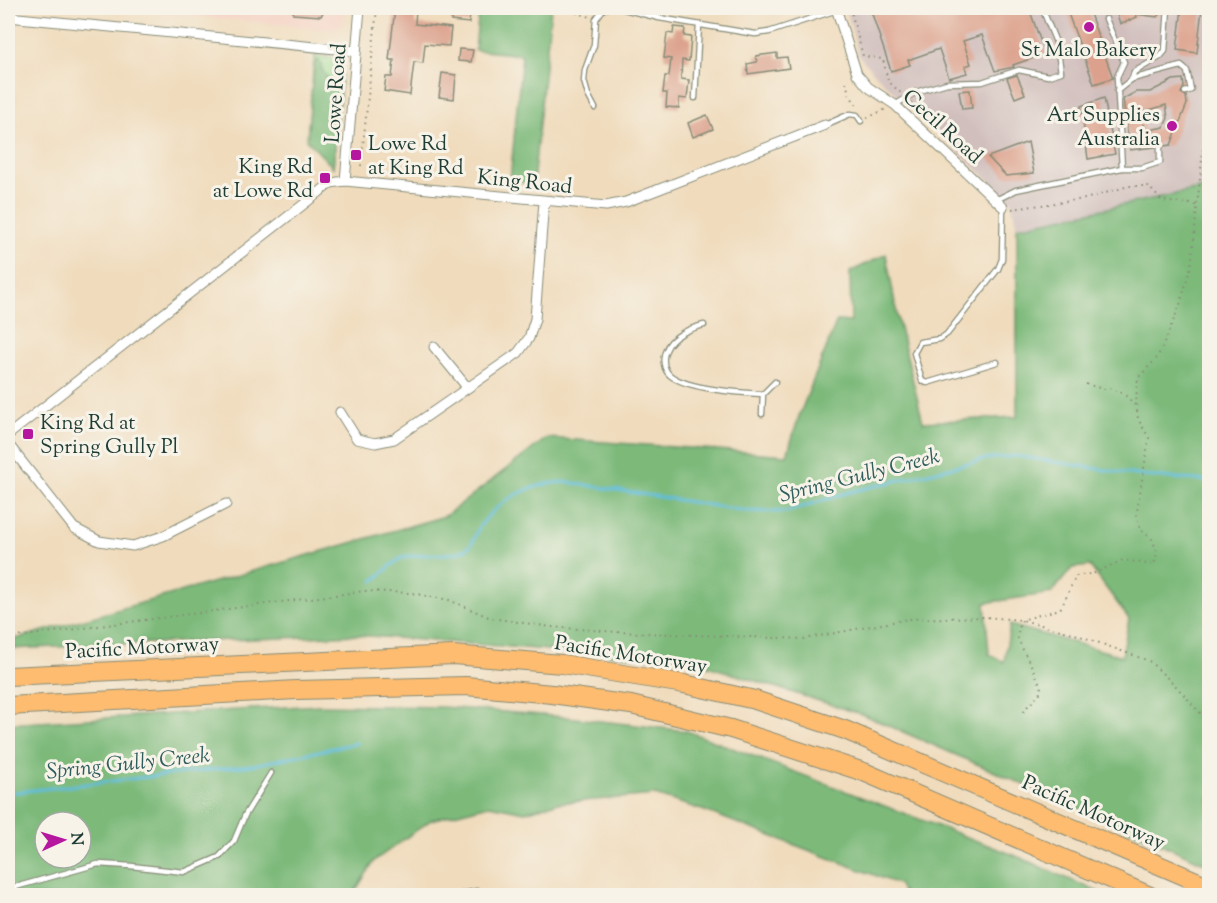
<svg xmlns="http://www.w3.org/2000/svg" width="1217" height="903" font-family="'Sorts Mill Goudy',serif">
  <rect width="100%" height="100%" fill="#f7f3e8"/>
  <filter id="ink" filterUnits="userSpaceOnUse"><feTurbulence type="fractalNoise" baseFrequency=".0167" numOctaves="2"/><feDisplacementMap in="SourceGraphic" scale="12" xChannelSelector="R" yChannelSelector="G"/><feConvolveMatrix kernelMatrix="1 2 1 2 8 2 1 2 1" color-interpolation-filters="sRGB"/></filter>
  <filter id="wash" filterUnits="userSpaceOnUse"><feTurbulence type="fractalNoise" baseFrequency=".008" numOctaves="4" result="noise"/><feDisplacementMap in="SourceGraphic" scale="24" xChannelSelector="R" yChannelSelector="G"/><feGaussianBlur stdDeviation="1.35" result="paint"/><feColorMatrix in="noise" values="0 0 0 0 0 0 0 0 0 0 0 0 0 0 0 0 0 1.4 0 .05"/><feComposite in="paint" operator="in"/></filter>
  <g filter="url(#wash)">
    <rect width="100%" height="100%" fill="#f0dcbd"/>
    <path fill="#f5d2c3" d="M107 8H345L343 23 335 30Z"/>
    <path fill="#d1bfbd" d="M846 8H1209V187L1017 227 1011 201 880 79 859 56Z"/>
    <path fill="#9cda90" stroke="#5e8c62" stroke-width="1.5" d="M315 56 334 58 340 65 342 73 333 167 307 140Z"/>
    <g fill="#7dba7a" stroke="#4e7c57" stroke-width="1.5" fill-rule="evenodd">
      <path d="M479 8H551L533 183 510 181 522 55 475 50Z"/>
      <path d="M319 60 324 74 334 84H341L333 167 307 140 314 63Z"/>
      <path d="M1209 187V865L864 715 692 661 357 635 8 649V641L445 516 547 438 787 455 799 416 837 321 851 322 850 272 886 254 898 320 923 422 1017 417V227ZM1090 566 1129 619 1122 656 1010 625 1004 662 989 654 985 603 1052 593 1072 568Z"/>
      <path d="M320 705 442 707 566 717 687 731 1014 855 1105 895H905L898 884 705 811 655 795 557 803 525 812 489 805 431 820 374 861 353 895 8 896V724ZM45 822H81V858H45Z"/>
    </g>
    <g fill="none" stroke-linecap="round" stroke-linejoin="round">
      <g stroke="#5fbddd" stroke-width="3">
        <path d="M373 581C382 575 392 563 402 558 419 551 450 559 466 549 475 544 475 533 480 526 500 498 534 482 567 482L746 511 786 512 850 492 986 459 1017 456 1143 476 1210 481"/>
        <path d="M8 793 253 765 357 743"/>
      </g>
    </g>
    <g id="blocks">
      <g fill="#dca18c" fill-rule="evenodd">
        <path d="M294 8H325L321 16 293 14Z"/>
        <path d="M395 8H416L415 24 451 28 449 46 425 44 423 63 414 62 410 95 384 91 386 77H392L394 60H389Z"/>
        <path d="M453 8H471L469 23 451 21Z"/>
        <path d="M870 8H1008L1010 13 1029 8 1045 54 1013 65 1014 67 995 71 982 35 963 41 971 64 965 66 967 73 949 78 939 49 908 60 910 65 891 71Z"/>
        <path d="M1066 8H1088L1113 78 1094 84Z"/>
        <path d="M1115 8H1164L1157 17 1136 14 1137 17 1120 24Z"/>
        <path d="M1182 8H1202L1197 53 1177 50Z"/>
        <path d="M674 27 685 28 684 36 691 37 689 61 682 60 681 79 689 80 687 99 679 98V108L666 107 667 93H663L665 76H669L671 59 664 58 667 33 673 34Z"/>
        <path d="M459 49 473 50 471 62 458 61Z"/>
        <path d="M777 53V58L787 57 789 68 748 74 747 64 757 62 756 56Z"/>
        <path d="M442 73 456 75 454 99 439 97Z"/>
        <path d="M1017 75 1025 94 1015 98 1007 78Z"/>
        <path d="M1183 79 1184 87 1181 93 1186 96 1187 104 1171 145 1164 146 1163 142H1159L1155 147 1130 150 1123 99 1136 92H1150L1173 80ZM1166 105 1168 118 1164 127 1144 131 1142 112Z"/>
        <path d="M970 90 972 108 962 109 959 91Z"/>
        <path d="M1104 98 1115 154 1088 159 1081 106Z"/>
        <path d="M707 115 713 129 693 137 688 123Z"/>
        <path d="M1028 142 1034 173 1006 176 988 157Z"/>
      </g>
    </g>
  </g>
  <g filter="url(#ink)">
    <use href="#blocks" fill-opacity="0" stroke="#888c78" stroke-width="1.5"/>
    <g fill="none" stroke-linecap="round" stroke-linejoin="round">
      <g stroke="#888c78" stroke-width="7">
        <g id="lane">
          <path d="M620 8 659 18 755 34 769 32 837 10"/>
          <path d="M1106 19 1124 62 1117 77 1122 168"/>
          <path d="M1132 79 1181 66 1187 71 1191 90 1185 92"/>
          <path d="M1117 91 1132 79 1134 72 1160 57 1165 51 1168 8"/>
          <path d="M695 98 699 25"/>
          <path d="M895 105 916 92 947 83 982 82 1019 70 1048 76 1061 72 1057 45 1042 8"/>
          <path d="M595 108 588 95 584 81 585 70 594 45 596 19 604 8H608"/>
          <path d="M825 125 850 114 857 115 861 121"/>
          <path d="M996 200 1016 190 1122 168H1142L1160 162V146"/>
          <path d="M704 325C691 328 671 336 666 350 662 358 663 370 671 376 689 389 739 393 763 394"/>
          <path d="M997 362 927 383 922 381 914 353 920 342 940 339 947 334 998 269 1002 259 1003 208"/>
          <path d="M762 414 763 394 775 382"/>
          <path d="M8 889 98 864 131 866 184 872 219 857 234 841 245 815 271 773"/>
        </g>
      </g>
      <g stroke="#888c78" stroke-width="11">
        <g id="street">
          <path d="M836 8 857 74 868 87 895 105 1003 207"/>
          <path d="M8 17 356 51"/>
          <path d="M345 181 360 8"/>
          <path d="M434 347 467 387"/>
          <path d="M340 412 357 439 375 443 394 439 518 353 529 338 535 319 544 201"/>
          <path d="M8 435 331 183 345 181 606 206 626 202 825 125"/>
          <path d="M8 444 74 528 99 541 133 546 163 536 226 504"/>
          <path d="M463 896 477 893"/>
        </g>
      </g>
      <g stroke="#888c78" stroke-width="20">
        <g id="highway">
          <path d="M8 676 453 655 562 664 684 684 755 700 845 730 1210 887"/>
          <path d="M8 706 296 690 466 686 552 694 631 705 731 729 864 772 1150 896"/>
        </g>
      </g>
      <g stroke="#888c78" stroke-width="2" stroke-dasharray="1.5 4.5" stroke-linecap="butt">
        <path d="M559 8 591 17"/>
        <path d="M850 8 863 56 883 59 888 81 901 93"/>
        <path d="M846 82 849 94 856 104 855 106"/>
        <path d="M911 103 974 162"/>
        <path d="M867 118 886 109"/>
        <path d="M361 166 377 8"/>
        <path d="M1012 209 1085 199 1129 186H1148L1162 201 1197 205"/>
        <path d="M1086 384 1103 389 1109 388 1124 394 1136 406"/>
        <path d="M8 638 365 591 411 593 449 600 491 618 551 627 618 632 804 639 908 619 984 617 1022 620 1072 633 1149 661 1175 685 1210 724"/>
        <path d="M1024 712C1027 704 1039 698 1041 690 1042 682 1021 649 1018 638 1017 633 1020 625 1022 620L1060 609C1067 598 1070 587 1076 576L1095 573 1123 560 1154 565 1157 552 1152 539 1142 531 1136 517 1149 438 1138 419 1136 401 1138 378 1156 359 1161 350 1180 305 1191 266 1203 150 1210 113"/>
      </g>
      <use href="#lane" stroke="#fff" stroke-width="4.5"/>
      <use href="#street" stroke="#fff" stroke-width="9"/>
      <use href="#highway" stroke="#fdbc6f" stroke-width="18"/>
    </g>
  </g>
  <g fill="#b5179e" stroke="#f7f3e8" stroke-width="2">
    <circle cx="1089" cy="27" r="6"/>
    <circle cx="1172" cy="126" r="6"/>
    <rect x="350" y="149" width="12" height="12" rx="3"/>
    <rect x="319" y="172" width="12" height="12" rx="3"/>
    <rect x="22" y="428" width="12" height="12" rx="3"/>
  </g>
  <g text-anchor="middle" stroke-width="6" stroke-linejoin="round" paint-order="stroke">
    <g font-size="21" fill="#1f3d34" stroke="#f7f3e8" text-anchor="end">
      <text x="1089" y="56" text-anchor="middle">St Malo Bakery</text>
      <text x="1160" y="121">Art Supplies<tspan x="1160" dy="24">Australia</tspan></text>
      <text x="368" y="150" text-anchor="start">Lowe Rd<tspan x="368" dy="24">at King Rd</tspan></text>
      <text x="313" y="173">King Rd<tspan x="313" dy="24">at Lowe Rd</tspan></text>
      <text x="40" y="429" text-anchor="start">King Rd at<tspan x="40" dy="24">Spring Gully Pl</tspan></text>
    </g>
    <g font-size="21" fill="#1f3d34" stroke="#f7f3e8">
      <text transform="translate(335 93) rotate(-86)" y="7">Lowe Road</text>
      <text transform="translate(943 126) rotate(42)" y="7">Cecil Road</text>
      <text transform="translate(525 181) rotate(6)" y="7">King Road</text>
      <text transform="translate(142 647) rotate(-3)" y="7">Pacific Motorway</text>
      <text transform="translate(631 654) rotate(9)" y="7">Pacific Motorway</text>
      <text transform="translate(1094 812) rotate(24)" y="7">Pacific Motorway</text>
    </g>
    <g font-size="22" font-style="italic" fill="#2f5d5e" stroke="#f7f3e8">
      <text transform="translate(859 474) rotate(-14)" y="8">Spring Gully Creek</text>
      <text transform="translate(128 762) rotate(-6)" y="8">Spring Gully Creek</text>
    </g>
  </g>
  <rect width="1217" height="903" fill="none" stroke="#f7f3e8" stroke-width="30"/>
  <g transform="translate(63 840) rotate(86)"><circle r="28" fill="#f7f3e8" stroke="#a1aaa0" stroke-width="1.5"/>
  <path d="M0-4.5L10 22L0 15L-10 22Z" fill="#b5179e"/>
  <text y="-9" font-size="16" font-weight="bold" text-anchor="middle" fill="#1f3d34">N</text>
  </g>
</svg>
